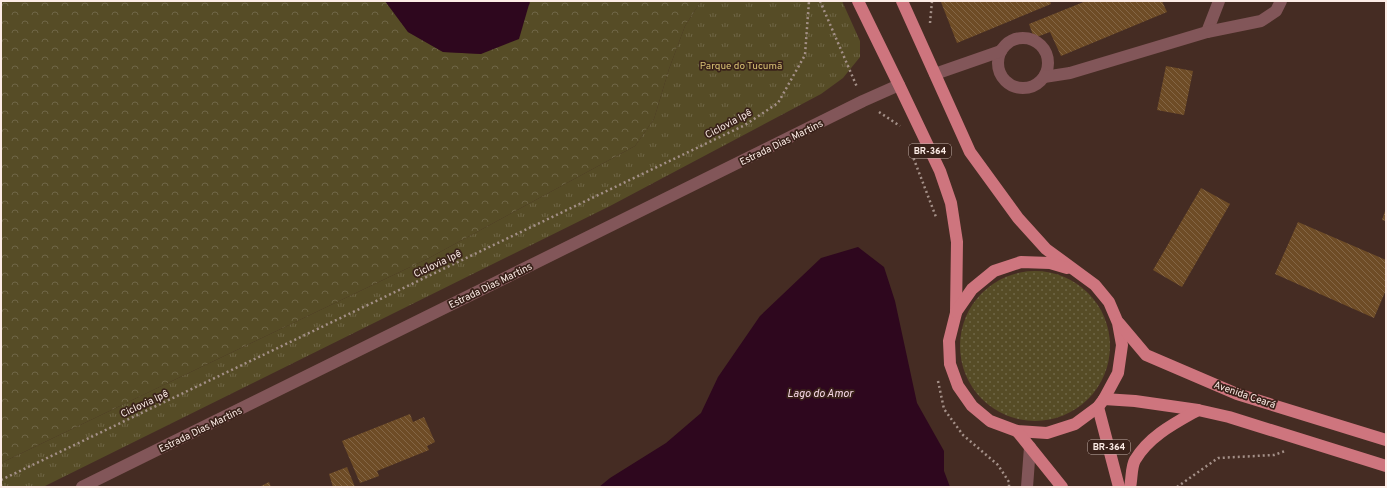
<svg xmlns="http://www.w3.org/2000/svg" width="1387" height="488" font-family="Overpass,sans-serif">
  <defs>
    <pattern id="grass-dots" width="8" height="8" patternUnits="userSpaceOnUse"><rect width="8" height="8" fill="#564c26"/><path d="M2 2h.1M6 6h.1" fill="none" stroke="#6f6646" stroke-width="1.8" stroke-linecap="round"/></pattern>
    <pattern id="forest-crowns" width="20" height="18" patternUnits="userSpaceOnUse"><rect width="20" height="18" fill="#564c26"/><path d="M2 6a3 3 0 1 1 6 0M12 15a3 3 0 1 1 6 0" fill="none" stroke="#6f6646"/></pattern>
    <pattern id="park-tufts" width="24" height="20" patternUnits="userSpaceOnUse"><rect width="24" height="20" fill="#564c26"/><path d="M3 7l-1-3M5 7V3M7 7l1-3M15 17l-1-3M17 17v-4M19 17l1-3" fill="none" stroke="#6f6646"/></pattern>
    <pattern id="building-back-hatch" width="6" height="6" patternUnits="userSpaceOnUse"><rect width="6" height="6" fill="#6e4c26"/><path d="M-1 5l2 2M0 0l6 6M5-1l2 2" fill="none" stroke="#846646"/></pattern>
  </defs>
  <rect width="100%" height="100%" fill="#452c23"/>
  <circle fill="url(#grass-dots)" cx="1035" cy="346" r="75"/>
  <path fill="url(#forest-crowns)" d="M1 1H385L408 32 443 52 481 54 530 4V1H701L685 26 669 69 654 119 635 146 429 258 1 463Z"/>
  <path fill="url(#park-tufts)" d="M701 1H842L860 41V57L843 78 821 94 610 206 43 487H1V463L429 258 635 146 654 119 669 69 685 26Z"/>
  <g fill="#2e071e">
    <path d="M385 1H530L519 39 481 54 443 52 408 32Z"/>
    <path d="M858 247 884 267 895 301 917 403 944 451V471L950 487H599L610 478 666 443 701 413 718 377 760 316 821 258Z"/>
  </g>
  <g fill="url(#building-back-hatch)">
    <path d="M944 1H1050L1051 4 957 43 941 2Z"/>
    <path d="M1086 1H1162L1167 12 1061 56 1050 32 1034 38 1029 24Z"/>
    <path d="M1166 66 1193 71 1184 115 1157 110Z"/>
    <path d="M1201 188 1230 204 1182 287 1153 270Z"/>
    <path d="M1386 208V221L1382 220Z"/>
    <path d="M1298 222 1386 260V290L1374 318 1275 274Z"/>
    <path d="M410 414 413 422 424 417 435 442 427 446 429 450 377 471 379 476 360 483 342 441Z"/>
    <path d="M347 467 355 487H333L329 474Z"/>
    <path d="M269 482 271 487H259Z"/>
  </g>
  <g fill="none" stroke-linecap="round" stroke-linejoin="round">
    <g stroke="#a49088" stroke-width="2.5" stroke-dasharray="2 3" stroke-linecap="butt">
      <path d="M820 1 857 87"/>
      <path d="M930 23 932 1"/>
      <path d="M879 112 900 126"/>
      <path d="M910 149 936 217"/>
      <path d="M938 381 944 409 963 435 998 465 1009 482V486"/>
      <path d="M1 480 745 125 778 103 805 55 809 1"/>
      <path d="M1177 487 1218 458 1274 455 1285 451"/>
    </g>
    <g stroke="#825659" stroke-width="12">
      <path d="M1207 32 1219 1"/>
      <circle cx="1023" cy="63" r="25"/>
      <path d="M935 74 1001 51"/>
      <path d="M1044 77 1070 73 1207 32 1261 21 1276 11 1281 1"/>
      <path d="M82 487 863 101 899 85"/>
      <path d="M1027 487 1030 447"/>
    </g>
    <g stroke="#ce757e" stroke-width="12">
      <path d="M858 1 899 85 940 171 951 203 957 242 956 313 949 341 950 364 958 386 972 406 990 421 1017 431 1047 433 1075 424 1098 407 1104 399 1118 373 1122 345 1118 323 1109 302 1095 285 1046 249 1018 218 970 152 902 1"/>
      <path d="M956 312 972 289 994 271 1021 262 1050 263 1067 268"/>
      <path d="M1119 323 1146 355 1237 394 1386 440"/>
      <path d="M1104 399 1135 401 1198 410 1229 417 1386 466"/>
      <path d="M1098 407 1119 487"/>
      <path d="M1017 431 1062 487"/>
      <path d="M1130 487C1132 479 1131 467 1135 460 1149 436 1175 423 1198 410"/>
    </g>
  </g>
  <g text-anchor="middle" stroke-width="3.5" stroke-linejoin="round" paint-order="stroke">
    <g fill="#3a221a" stroke="#c2afa9" stroke-width="1">
      <rect x="909" y="144" width="42" height="14" rx="3"/>
      <rect x="1088" y="440" width="42" height="14" rx="3"/>
    </g>
    <g font-size="9" font-weight="bold" fill="#fcece6">
      <text x="930" y="154">BR-364</text>
      <text x="1109" y="450">BR-364</text>
    </g>
    <g font-size="10" fill="#d6c073" stroke="#3a221a">
      <text x="741" y="69">Parque do Tucumã</text>
    </g>
    <g font-size="10" fill="#fcece6" stroke="#3a221a">
      <text transform="translate(728 123) rotate(-28)" y="4">Ciclovia Ipê</text>
      <text transform="translate(781 142) rotate(-26)" y="4">Estrada Dias Martins</text>
      <text transform="translate(437 263) rotate(-25)" y="4">Ciclovia Ipê</text>
      <text transform="translate(490 285) rotate(-26)" y="4">Estrada Dias Martins</text>
      <text transform="translate(1245 394) rotate(19)" y="4">Avenida Ceará</text>
      <text transform="translate(144 403) rotate(-25)" y="4">Ciclovia Ipê</text>
      <text transform="translate(200 429) rotate(-26)" y="4">Estrada Dias Martins</text>
    </g>
    <g font-size="11" font-style="italic" fill="#f7d7e6" stroke="#3a221a">
      <text x="820" y="397">Lago do Amor</text>
    </g>
  </g>
  <rect width="1387" height="488" fill="none" stroke="#fcece6" stroke-width="4"/>
</svg>
